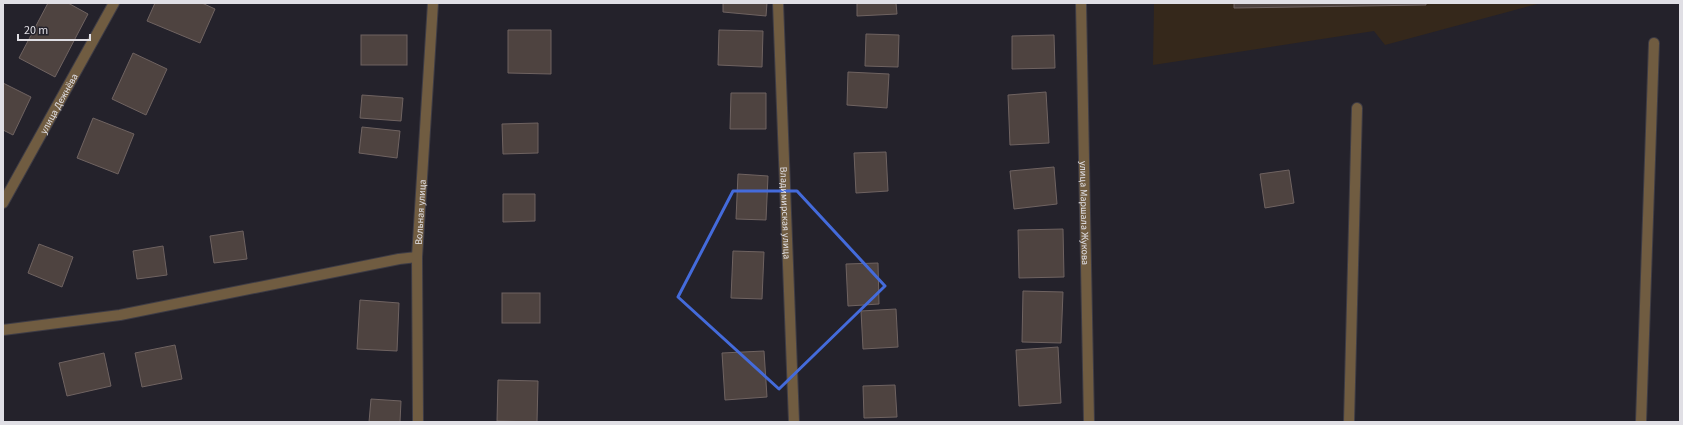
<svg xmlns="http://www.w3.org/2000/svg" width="1683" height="425" font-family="'Source Sans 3',sans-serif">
  <rect width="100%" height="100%" fill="#24222b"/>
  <path fill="#35281b" d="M1154 3H1541L1385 45 1374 31 1153 65Z"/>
  <g fill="#4e4340" stroke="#6f6361">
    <path d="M48 3H68L88 14 55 77 19 58Z"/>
    <path d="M155 3H202L215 9 200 43 147 21Z"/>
    <path d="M723 3H767L766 16 723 12Z"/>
    <path d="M857 3H896L897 14 857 16Z"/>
    <path d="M1234 3H1426V5L1234 8Z"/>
    <path d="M508 30H551V74L508 73Z"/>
    <path d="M719 30 763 31 762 67 718 65Z"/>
    <path d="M866 34 899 35 898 67 865 66Z"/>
    <rect x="361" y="35" width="46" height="30"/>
    <path d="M1054 35 1055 68 1012 69V36Z"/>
    <path d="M133 53 167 69 146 115 112 99Z"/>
    <path d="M848 72 889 74 887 108 847 105Z"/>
    <path d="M3 83 31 97 13 135 3 130Z"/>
    <path d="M1046 92 1049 143 1010 145 1008 95Z"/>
    <path d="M731 93H766V129H730Z"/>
    <path d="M362 95 403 98 401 121 360 118Z"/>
    <path d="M93 118 134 134 118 174 77 158Z"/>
    <path d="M538 123V153L503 154 502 124Z"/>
    <path d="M362 127 400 131 397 158 359 153Z"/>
    <path d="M886 152 888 191 856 193 854 153Z"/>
    <path d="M1054 167 1057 204 1014 209 1010 171Z"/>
    <path d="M1289 170 1294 203 1265 208 1260 174Z"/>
    <path d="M738 174 768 176 766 220 736 219Z"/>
    <path d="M503 194H535V221L503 222Z"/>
    <path d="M1063 229 1064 277 1019 278 1018 230Z"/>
    <path d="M243 231 247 259 214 263 210 236Z"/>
    <path d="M39 244 73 257 62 287 28 273Z"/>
    <path d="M163 246 167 275 137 279 133 251Z"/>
    <path d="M733 251 764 252 762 299 731 298Z"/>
    <path d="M878 263 879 304 848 306 846 264Z"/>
    <path d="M1023 291 1063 292 1061 343 1022 342Z"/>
    <rect x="502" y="293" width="38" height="30"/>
    <path d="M360 300 399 303 397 351 357 349Z"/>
    <path d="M896 309 898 347 863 349 861 311Z"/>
    <path d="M175 345 182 379 142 387 135 353Z"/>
    <path d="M1058 347 1061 403 1019 406 1016 350Z"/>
    <path d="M764 351 767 397 725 400 722 353Z"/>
    <path d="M104 353 111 386 67 396 59 363Z"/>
    <path d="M498 380 538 381 537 422 497 421Z"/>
    <path d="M895 385 897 417 864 418 863 386Z"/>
    <path d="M371 399 401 401 400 422H369Z"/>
  </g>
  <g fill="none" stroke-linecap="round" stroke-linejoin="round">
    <g stroke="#3e3c45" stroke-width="12">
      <g id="lane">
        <path d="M1349 422 1357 108"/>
        <path d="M1641 422 1654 43"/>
      </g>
    </g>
    <g stroke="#3e3c45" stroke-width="12">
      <g id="street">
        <path id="s1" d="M778 3 794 422"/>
        <path id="s2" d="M1081 3 1089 422"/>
        <path id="s3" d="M3 203 114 3"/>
        <path d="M3 330 120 315 399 259 417 257"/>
        <path id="s4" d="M418 422 417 257 433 3"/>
      </g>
    </g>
    <use href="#lane" stroke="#705c41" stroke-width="10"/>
    <use href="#street" stroke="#705c41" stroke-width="10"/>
  </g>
  <path fill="none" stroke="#446bdb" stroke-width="3" stroke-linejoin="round" d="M733 191H797L885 286 779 389 678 297Z"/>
  <g text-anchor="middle" stroke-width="3" stroke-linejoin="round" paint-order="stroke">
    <g font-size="10" fill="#e0dfe5" stroke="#24222b">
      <text dy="4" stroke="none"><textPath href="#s3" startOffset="114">улица Дежнёва</textPath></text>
      <text dy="4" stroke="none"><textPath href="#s4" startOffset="210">Вольная улица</textPath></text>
      <text dy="4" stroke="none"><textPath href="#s1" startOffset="210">Владимирская улица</textPath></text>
      <text dy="4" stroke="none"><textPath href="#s2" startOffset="210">улица Маршала Жукова</textPath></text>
    </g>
  </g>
  <rect width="1683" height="425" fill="none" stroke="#e0dfe5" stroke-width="8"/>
  <path d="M18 34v6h72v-6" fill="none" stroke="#e0dfe5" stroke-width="2"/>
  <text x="24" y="34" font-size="12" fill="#e0dfe5" stroke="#24222b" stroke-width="3" paint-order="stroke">20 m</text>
</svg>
